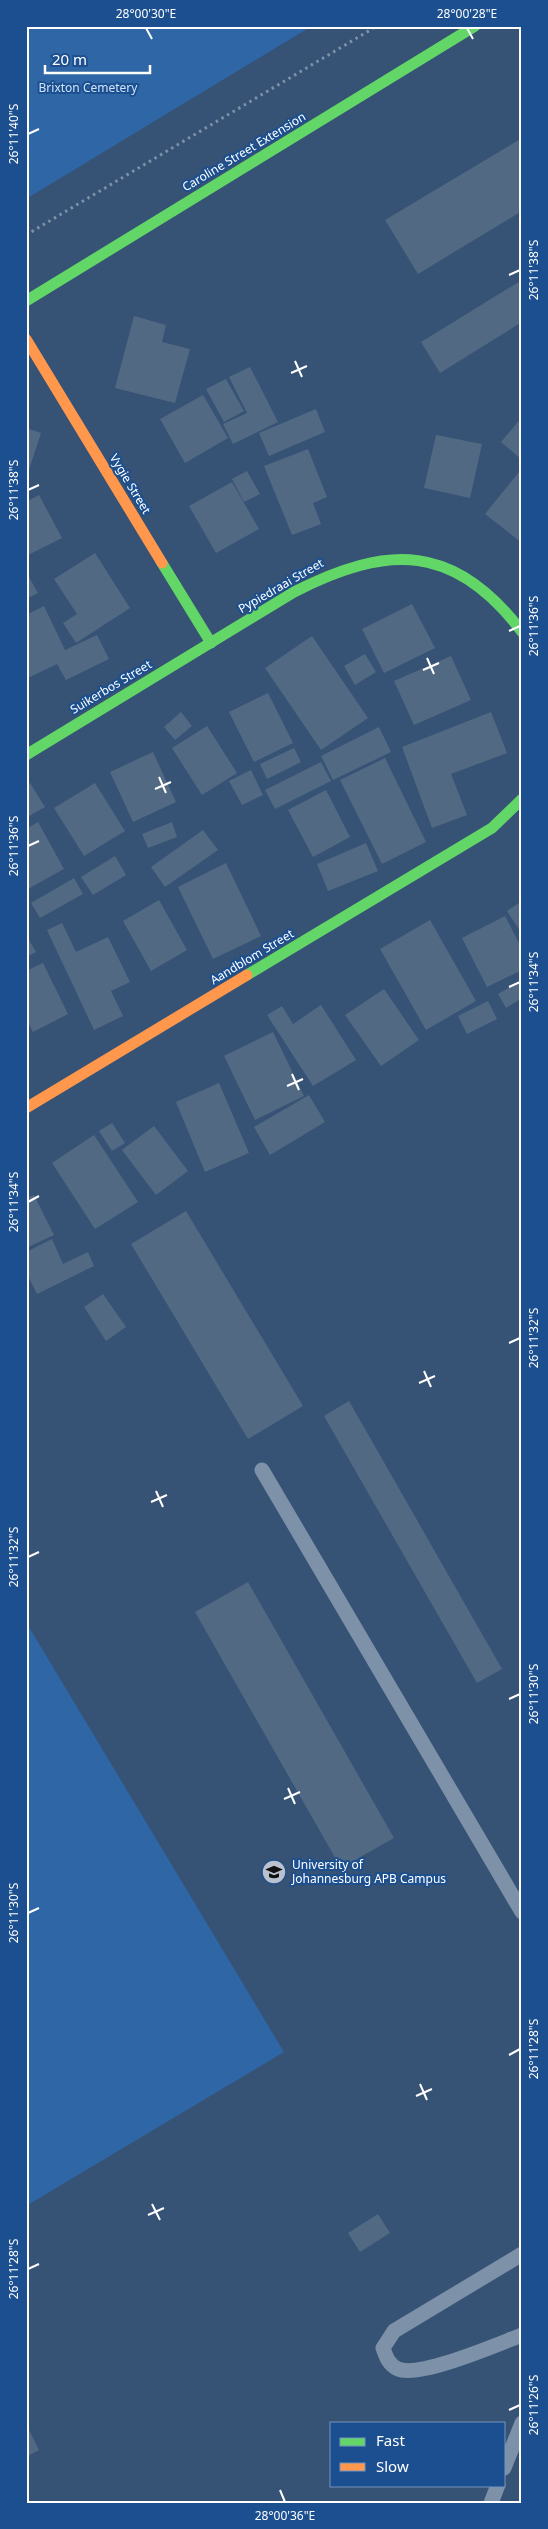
<svg xmlns="http://www.w3.org/2000/svg" width="548" height="2529" font-family="'Noto Sans',sans-serif">
  <rect width="100%" height="100%" fill="#365274"/>
  <g fill="#2f66a5">
    <path d="M26 26H312L26 199Z"/>
    <path d="M26 1622 284 2052 26 2206Z"/>
  </g>
  <g fill="#526984">
    <path d="M522 138V211L418 274 385 220Z"/>
    <path d="M522 280V322L440 373 421 342Z"/>
    <path d="M134 316 166 325 162 342 190 349 175 403 115 388Z"/>
    <path d="M250 367 278 422 233 444 223 424 247 413 229 377Z"/>
    <path d="M226 379 244 411 224 422 206 389Z"/>
    <path d="M203 395 228 438 185 463 160 419Z"/>
    <path d="M316 409 325 432 269 456 259 433Z"/>
    <path d="M522 417V460L501 442Z"/>
    <path d="M26 428 41 433 27 476H26Z"/>
    <path d="M436 435 482 444 470 498 424 488Z"/>
    <path d="M308 449 327 497 313 503 321 524 292 535 264 466Z"/>
    <path d="M247 471 260 494 244 502 232 479Z"/>
    <path d="M519 472 522 474V543L485 514Z"/>
    <path d="M232 482 259 529 216 553 189 506Z"/>
    <path d="M39 495 62 538 26 556V502Z"/>
    <path d="M95 553 130 608 76 643 63 623 77 614 54 579Z"/>
    <path d="M26 572 38 593 26 599Z"/>
    <path d="M412 604 435 648 384 673 362 629Z"/>
    <path d="M44 606 65 650 97 635 109 659 66 680 57 664 26 679V615Z"/>
    <path d="M312 636 368 718 321 750 265 668Z"/>
    <path d="M365 654 376 672 355 685 344 666Z"/>
    <path d="M451 656 471 700 414 725 394 681Z"/>
    <path d="M268 693 293 743 254 762 229 712Z"/>
    <path d="M181 712 192 726 175 740 164 727Z"/>
    <path d="M491 712 507 753 451 774 467 815 432 828 402 747Z"/>
    <path d="M207 726 237 773 202 795 172 748Z"/>
    <path d="M379 727 391 752 333 780 321 756Z"/>
    <path d="M294 748 301 762 267 779 260 764Z"/>
    <path d="M153 752 176 802 133 822 110 772Z"/>
    <path d="M385 758 426 842 382 864 340 780Z"/>
    <path d="M321 762 331 781 275 809 265 790Z"/>
    <path d="M251 770 263 795 242 805 229 781Z"/>
    <path d="M30 783 45 807 26 818V785Z"/>
    <path d="M95 783 125 831 84 856 54 808Z"/>
    <path d="M326 790 350 837 313 857 288 810Z"/>
    <path d="M38 822 64 869 26 890V829Z"/>
    <path d="M172 822 177 837 148 848 142 834Z"/>
    <path d="M203 830 218 850 165 887 151 867Z"/>
    <path d="M366 843 378 871 328 891 317 864Z"/>
    <path d="M115 856 126 875 93 895 81 877Z"/>
    <path d="M226 863 261 936 213 959 178 887Z"/>
    <path d="M74 878 83 894 40 918 31 903Z"/>
    <path d="M159 900 187 950 151 971 123 921Z"/>
    <path d="M522 901V934L507 911Z"/>
    <path d="M505 916 522 949V970L487 987 462 938Z"/>
    <path d="M430 920 476 1001 426 1030 380 949Z"/>
    <path d="M62 923 76 952 108 937 130 982 111 991 123 1016 94 1030 47 930Z"/>
    <path d="M26 935 36 952 26 957Z"/>
    <path d="M43 963 68 1014 33 1032 26 1018V971Z"/>
    <path d="M522 980V998L506 1008 498 994Z"/>
    <path d="M384 989 419 1040 381 1066 345 1015Z"/>
    <path d="M488 1001 497 1019 467 1034 458 1016Z"/>
    <path d="M321 1005 356 1060 313 1086 267 1015 282 1006 293 1024Z"/>
    <path d="M273 1032 304 1096 255 1120 224 1056Z"/>
    <path d="M219 1083 249 1153 205 1172 176 1102Z"/>
    <path d="M309 1095 325 1122 270 1155 254 1127Z"/>
    <path d="M112 1123 125 1143 112 1151 99 1131Z"/>
    <path d="M154 1126 188 1171 156 1195 122 1150Z"/>
    <path d="M94 1135 138 1202 95 1229 52 1163Z"/>
    <path d="M34 1195 54 1235 26 1248V1198Z"/>
    <path d="M186 1211 303 1406 248 1439 131 1244Z"/>
    <path d="M52 1239 63 1264 88 1252 94 1266 37 1294 26 1272V1252Z"/>
    <path d="M103 1294 126 1327 106 1341 84 1307Z"/>
    <path d="M349 1401 502 1669 477 1683 324 1416Z"/>
    <path d="M248 1582 394 1838 341 1868 195 1612Z"/>
    <path d="M378 2214 390 2233 360 2252 348 2233Z"/>
    <path d="M26 2424 39 2450 26 2457Z"/>
  </g>
  <g fill="none" stroke-linecap="round" stroke-linejoin="round">
    <path stroke="#7d92a8" stroke-width="3" stroke-dasharray="2.5 4" stroke-linecap="butt" d="M26 235 377 26"/>
    <g stroke="#7d92a8" stroke-width="15">
      <path d="M262 1470 522 1912"/>
      <path d="M522 2254 394 2331 383 2348C386 2357 389 2365 398 2369 420 2378 498 2344 522 2335"/>
      <path d="M504 2468 522 2423"/>
      <path d="M491 2503 498 2485"/>
    </g>
    <g stroke="#63d668" stroke-width="11">
      <path d="M26 301 475 26"/>
      <path d="M162 563 211 643"/>
      <path d="M26 755 294 592C388 544 455 543 522 632"/>
      <path d="M247 975 492 828 522 799"/>
    </g>
    <g stroke="#ff974d" stroke-width="11">
      <path d="M26 339 162 563"/>
      <path d="M26 1108 247 975"/>
    </g>
  </g>
  <path fill="none" stroke="#fff" stroke-width="2" d="M146 28 152 39M467 28 473 39M28 134 39 129M509 275 520 270M295 361 302 377M291 373 307 366M28 490 39 485M509 631 520 626M427 658 434 674M423 670 439 663M159 777 166 793M155 789 171 782M28 846 39 841M509 987 520 982M292 1074 299 1090M287 1086 303 1079M28 1202 39 1196M509 1343 520 1338M424 1371 431 1387M419 1383 435 1376M156 1491 163 1507M151 1502 167 1495M28 1557 39 1552M509 1699 520 1694M288 1788 295 1804M284 1799 300 1792M28 1913 39 1908M509 2055 520 2049M420 2084 427 2100M416 2096 432 2089M152 2204 160 2220M148 2215 164 2208M28 2269 39 2264M509 2410 520 2405M280 2490 285 2502"/>
  <defs>
    <g id="university-disc" transform="scale(1.25)"><circle r="9.5" fill="#b9c2ce" stroke="#1b4f8f"/><path d="M0-5L7-2L0 1L-7-2ZM-4 1L0 2.5L4 1V4Q0 6-4 4Z" fill="#111"/></g>
  </defs>
  <g fill-rule="evenodd">
    <use href="#university-disc" x="274" y="1872"/>
  </g>
  <g text-anchor="middle" stroke-width="4" stroke-linejoin="round" paint-order="stroke">
    <g font-size="12" fill="#cfe3fa" stroke="#1b4f8f">
      <text x="88" y="92">Brixton Cemetery</text>
    </g>
    <g font-size="12" fill="#fff" stroke="#1b4f8f">
      <text transform="translate(244 152) rotate(-31)" y="4">Caroline Street Extension</text>
      <text transform="translate(130 484) rotate(59)" y="4">Vygie Street</text>
      <text transform="translate(281 586) rotate(-30)" y="4">Pypiedraai Street</text>
      <text transform="translate(111 687) rotate(-31)" y="4">Suikerbos Street</text>
      <text transform="translate(252 957) rotate(-31)" y="4">Aandblom Street</text>
    </g>
    <g font-size="12" fill="#fff" stroke="#1b4f8f" text-anchor="start">
      <text x="292" y="1869">University of<tspan x="292" dy="14">Johannesburg APB Campus</tspan></text>
    </g>
  </g>
  <rect width="548" height="2529" fill="none" stroke="#1b4f8f" stroke-width="55"/>
  <rect x="330" y="2422" width="175" height="65" fill="#1b4f8f" stroke="#7695bc"/>
  <rect x="340" y="2438" width="25" height="8" fill="#63d668" stroke="#7695bc"/>
  <text x="376" y="2446" font-size="15" fill="#ffffff">Fast</text>
  <rect x="340" y="2463" width="25" height="8" fill="#ff974d" stroke="#7695bc"/>
  <text x="376" y="2472" font-size="15" fill="#ffffff">Slow</text>
  <path d="M45 65v8h105v-8" fill="none" stroke="#ffffff" stroke-width="2.5"/>
  <text x="52" y="65" font-size="15" fill="#ffffff" stroke="#1b4f8f" stroke-width="4" paint-order="stroke">20 m</text>
  <rect x="28" y="28" width="492" height="2474" fill="none" stroke="#fff" stroke-width="2"/>
  <g font-size="12" text-anchor="middle" fill="#fff">
    <text x="146" y="18">28°00'30"E</text>
    <text x="467" y="18">28°00'28"E</text>
    <text transform="translate(14 134) rotate(-90)" y="4">26°11'40"S</text>
    <text transform="translate(534 270) rotate(-90)" y="4">26°11'38"S</text>
    <text transform="translate(14 490) rotate(-90)" y="4">26°11'38"S</text>
    <text transform="translate(534 626) rotate(-90)" y="4">26°11'36"S</text>
    <text transform="translate(14 846) rotate(-90)" y="4">26°11'36"S</text>
    <text transform="translate(534 982) rotate(-90)" y="4">26°11'34"S</text>
    <text transform="translate(14 1202) rotate(-90)" y="4">26°11'34"S</text>
    <text transform="translate(534 1338) rotate(-90)" y="4">26°11'32"S</text>
    <text transform="translate(14 1557) rotate(-90)" y="4">26°11'32"S</text>
    <text transform="translate(534 1694) rotate(-90)" y="4">26°11'30"S</text>
    <text transform="translate(14 1913) rotate(-90)" y="4">26°11'30"S</text>
    <text transform="translate(534 2049) rotate(-90)" y="4">26°11'28"S</text>
    <text transform="translate(14 2269) rotate(-90)" y="4">26°11'28"S</text>
    <text transform="translate(534 2405) rotate(-90)" y="4">26°11'26"S</text>
    <text x="285" y="2520">28°00'36"E</text>
  </g>
</svg>
